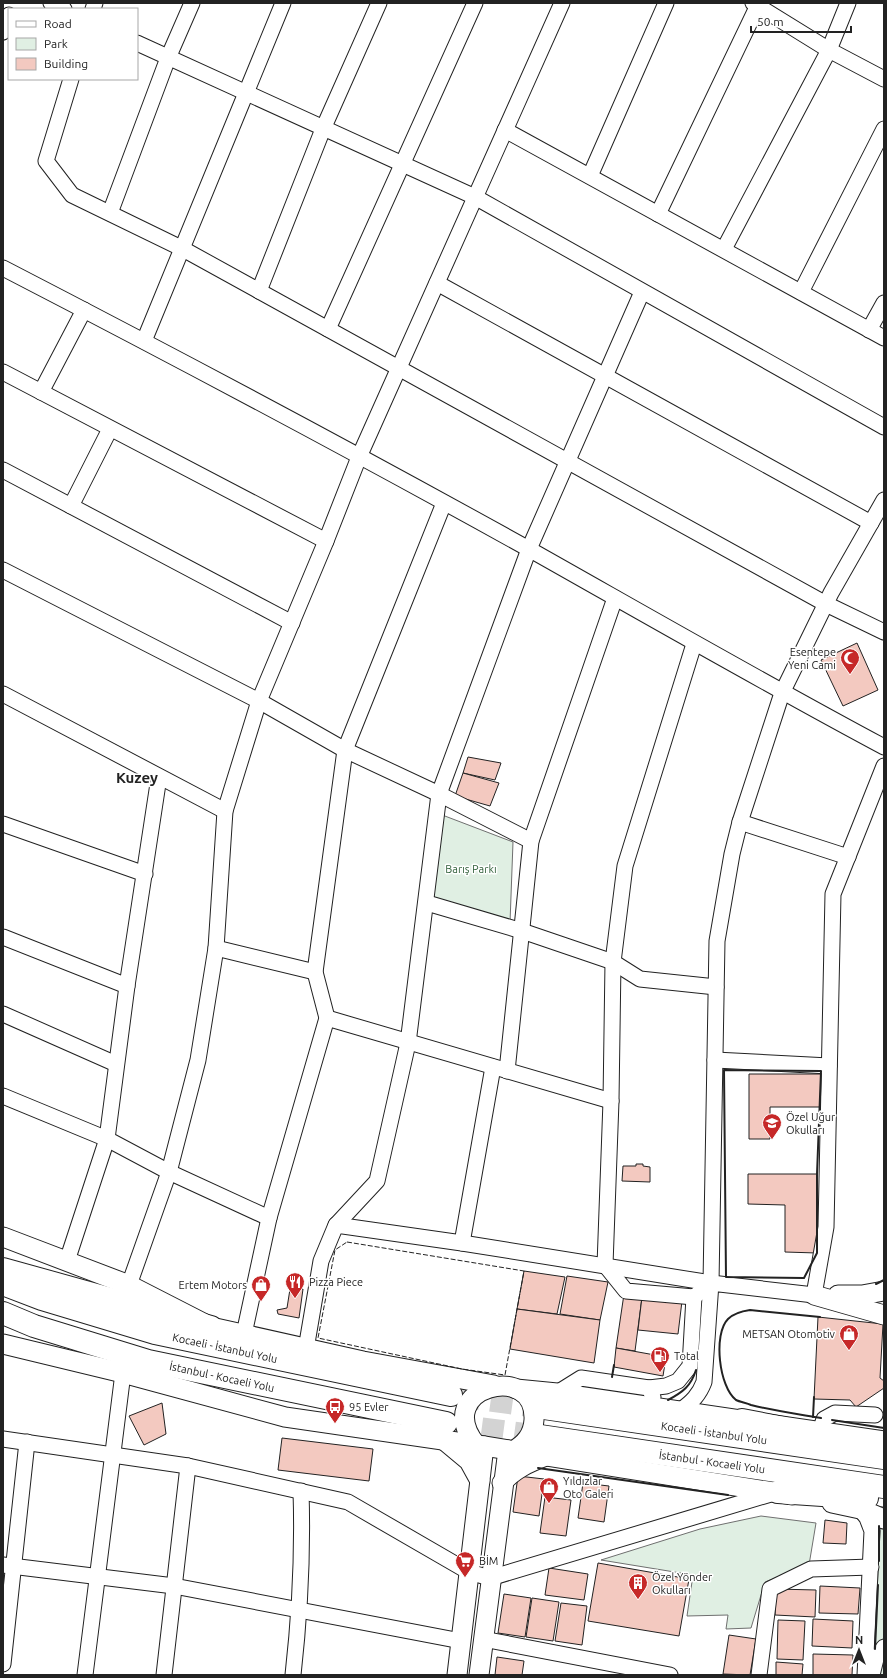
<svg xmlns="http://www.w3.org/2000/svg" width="887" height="1678" font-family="Ubuntu,sans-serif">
  <rect width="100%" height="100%" fill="#fff"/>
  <g fill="#e0efe3" stroke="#6f6f6f">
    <path d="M437 813 513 842 510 923 428 897Z"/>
    <path d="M869 1505 884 1507V1675H873L880 1530 879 1523Z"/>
    <path d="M761 1516 816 1523 809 1565 765 1582 751 1628 726 1629 728 1615 687 1616 693 1575 601 1560 700 1529Z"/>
  </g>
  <g fill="#f3c9c0" stroke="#222">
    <path d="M857 643 878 690 843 706 821 660Z"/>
    <path d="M468 757 501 763 495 780 463 773Z"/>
    <path d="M463 773 499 783 490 806 455 796Z"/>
    <path d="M749 1074H821L820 1107H770V1139H749Z"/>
    <path d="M636 1164H643V1166L650 1167V1182L622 1181 623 1166H636Z"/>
    <path d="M748 1174H817V1253L785 1252V1205L748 1204Z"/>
    <path d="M524 1271 565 1277 557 1314 517 1309Z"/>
    <path d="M567 1276 608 1282 600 1320 560 1314Z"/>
    <path d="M290 1289H303L299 1318 278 1314 277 1310 287 1308Z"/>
    <path d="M624 1294 642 1297 635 1351 616 1348Z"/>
    <path d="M642 1297 682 1301 678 1334 638 1330Z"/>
    <path d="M517 1309 600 1320 594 1363 510 1349Z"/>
    <path d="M818 1317 883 1324 880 1378 884 1381V1388L856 1407 850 1400 814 1399Z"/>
    <path d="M616 1348 666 1357 663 1376 614 1367Z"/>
    <path d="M162 1403 166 1434 144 1445 129 1416Z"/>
    <path d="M282 1438 373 1449 369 1481 278 1470Z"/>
    <path d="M518 1476 544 1479 539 1516 513 1512Z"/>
    <path d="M583 1483 609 1486 604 1522 578 1518Z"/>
    <path d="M545 1497 571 1500 566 1536 540 1533Z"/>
    <path d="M825 1520 847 1523 846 1544 823 1543Z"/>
    <path d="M598 1563 689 1579 679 1636 588 1621Z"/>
    <path d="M549 1568 588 1574 584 1600 545 1595Z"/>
    <path d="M820 1586 860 1588 858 1614 819 1613Z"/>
    <path d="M776 1589 816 1590 815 1617 775 1615Z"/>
    <path d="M504 1594 531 1598 525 1637 498 1633Z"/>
    <path d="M532 1598 559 1602 553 1641 526 1637Z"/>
    <path d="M561 1603 587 1606 582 1645 555 1641Z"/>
    <path d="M813 1619 853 1621 852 1648 812 1646Z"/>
    <path d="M778 1620 805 1621 803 1660 777 1659Z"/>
    <path d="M729 1635 756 1639 750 1675 723 1674Z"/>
    <path d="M813 1654 853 1655 852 1675H813Z"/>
    <path d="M497 1657 524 1661 522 1675H495Z"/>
    <path d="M776 1662 803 1664 802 1675H776Z"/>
  </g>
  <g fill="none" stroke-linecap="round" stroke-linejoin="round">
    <g stroke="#d3d3d3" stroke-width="22" stroke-dasharray="22 11" stroke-linecap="butt">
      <path d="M458 1396 544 1408"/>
      <path d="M449 1424 540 1436"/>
    </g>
    <g stroke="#222" stroke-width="17">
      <g id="minor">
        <path d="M51 3 64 9"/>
        <path d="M753 3 829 50 884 79"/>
        <path d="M93 9 95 3"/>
        <path d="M3 32 9 15"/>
        <path d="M137 43 475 197 884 427"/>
        <path d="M71 79 46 161 72 195 183 249 826 604 884 632"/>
        <path d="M505 130 884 338"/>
        <path d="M590 176 666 3"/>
        <path d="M110 213 168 58 192 3"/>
        <path d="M658 214 759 3"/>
        <path d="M724 249 829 50 848 3"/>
        <path d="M3 268C179 359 354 452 527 548 646 615 764 683 884 747"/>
        <path d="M437 283 871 523"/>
        <path d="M259 291 323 129 379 3"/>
        <path d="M801 292 884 129"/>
        <path d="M328 329 475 3"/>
        <path d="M869 330 884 303"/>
        <path d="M144 341 283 3"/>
        <path d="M3 372 326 541"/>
        <path d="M41 392 84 310"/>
        <path d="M3 470 292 623"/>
        <path d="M71 506 110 429"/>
        <path d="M3 570 259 701 345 750 439 794 531 841"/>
        <path d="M694 644 625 866 613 962 611 1101 605 1265 626 1291 694 1297 711 1283 717 941 732 854 740 822 782 693 831 593 884 500"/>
        <path d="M3 694 225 811"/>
        <path d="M740 822 848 857"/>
        <path d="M3 824 145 874"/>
        <path d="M427 903 522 931 613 962 640 979 716 987"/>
        <path d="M3 937 127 986"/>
        <path d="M216 948 315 972"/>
        <path d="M3 1014 116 1064"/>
        <path d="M327 1018 611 1101"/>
        <path d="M715 1060 829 1066"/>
        <path d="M507 1071 531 841 615 598"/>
        <path d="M3 1096 107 1139 169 1172 269 1218"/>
        <path d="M336 1225 377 1181 408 1043 439 794 529 549 642 292"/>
        <path d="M462 1243 493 1067"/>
        <path d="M67 1261 107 1139 127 986 159 777"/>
        <path d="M129 1285 169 1172 198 1060 216 948 225 811 259 701 326 541 359 457 562 3"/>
        <path d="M244 1334 269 1218 327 1018 315 972 345 750 444 503"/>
        <path d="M306 1349 321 1261 336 1225 462 1243 711 1283"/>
        <path d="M649 1388 666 1386 678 1381 690 1366 694 1297"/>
        <path d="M557 1393 581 1378 649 1388 653 1397"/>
        <path d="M681 1410C692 1402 699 1395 704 1382L711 1283 814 1295 826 1227 833 894 884 766"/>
        <path d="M820 1431 824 1419 835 1413 875 1415"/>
        <path d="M3 1439 188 1466 348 1502 469 1572 490 1578 774 1493"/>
        <path d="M860 1509 867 1518 872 1531 865 1675"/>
        <path d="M3 1565 174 1586 461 1641"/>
        <path d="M483 1639 670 1675"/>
        <path d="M3 1664 27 1442"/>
        <path d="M85 1675 123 1373"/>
        <path d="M164 1675 188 1466"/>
        <path d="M293 1675C300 1613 303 1553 301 1491"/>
        <path d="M759 1675 770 1589 811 1569 871 1567"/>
        <path d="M872 1675 876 1659 884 1647"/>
      </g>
    </g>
    <g stroke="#222" stroke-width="21">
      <g id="major">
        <path d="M3 1237 129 1285 211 1327 363 1361 494 1385"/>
        <path d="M814 1295 884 1315"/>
        <path d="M838 1295H862L884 1291"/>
        <path d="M3 1344 123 1373 285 1417 484 1446 792 1495"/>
        <path d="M516 1389 557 1393 884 1441"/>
        <path d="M445 1441 469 1461 480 1481"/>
        <path d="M476 1445C430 1387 537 1360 534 1420 533 1435 525 1444 513 1451"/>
        <path d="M502 1483C514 1469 528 1463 546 1456"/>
        <path d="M832 1503 860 1509 884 1519"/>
        <path d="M457 1675 484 1446"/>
        <path d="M479 1675 508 1450"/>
      </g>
    </g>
    <g stroke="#222" stroke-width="24">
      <g id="highway">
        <path d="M3 1269 211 1327"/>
        <path d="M3 1284 42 1299 155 1333 451 1395"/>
        <path d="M3 1313 34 1326 148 1361 446 1423"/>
        <path d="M544 1408 884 1458"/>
        <path d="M742 1420 793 1430"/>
        <path d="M540 1436 884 1487"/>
        <path d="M778 1492 867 1498"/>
      </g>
    </g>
    <use href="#minor" stroke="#fff" stroke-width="15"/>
    <use href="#major" stroke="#fff" stroke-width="19"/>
    <use href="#highway" stroke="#fff" stroke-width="22"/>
    <path stroke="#222" stroke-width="1" stroke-dasharray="5 2" stroke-linecap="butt" d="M347 1242 524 1271 505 1375 462 1369 318 1338 335 1250Z"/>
    <g stroke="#222" stroke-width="2">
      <path d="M724 1070 821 1071 817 1174V1253L804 1278 726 1277Z"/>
      <path d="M876 1284 884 1280"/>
      <path d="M820 1317 750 1310C743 1311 733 1314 728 1319 713 1334 719 1387 736 1400 740 1402 747 1403 751 1405 774 1411 797 1414 821 1418"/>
      <path d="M612 1377 614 1365"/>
      <path d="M668 1400C683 1392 691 1386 696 1370"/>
      <path d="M813 1417 814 1397"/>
      <path d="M832 1420 884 1428"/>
      <path d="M538 1468 728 1495"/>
      <path d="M879 1561V1526"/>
      <path d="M875 1649 878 1585"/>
    </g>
  </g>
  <defs>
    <g id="mosque-pin" transform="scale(1)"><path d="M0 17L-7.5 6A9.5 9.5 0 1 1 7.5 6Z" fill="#c62828" stroke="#fff"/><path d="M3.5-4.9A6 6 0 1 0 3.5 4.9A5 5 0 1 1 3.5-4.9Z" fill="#fff"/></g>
    <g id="school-pin" transform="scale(1)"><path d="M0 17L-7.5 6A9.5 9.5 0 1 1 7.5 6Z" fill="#c62828" stroke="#fff"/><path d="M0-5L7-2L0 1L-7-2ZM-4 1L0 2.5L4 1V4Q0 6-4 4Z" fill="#fff"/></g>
    <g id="restaurant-pin" transform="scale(1)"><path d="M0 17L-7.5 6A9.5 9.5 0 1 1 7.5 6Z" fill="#c62828" stroke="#fff"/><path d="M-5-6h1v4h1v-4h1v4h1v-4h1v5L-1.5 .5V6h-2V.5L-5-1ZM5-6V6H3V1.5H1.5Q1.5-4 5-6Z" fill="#fff"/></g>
    <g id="shop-pin" transform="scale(1)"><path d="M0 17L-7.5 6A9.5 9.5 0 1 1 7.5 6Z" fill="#c62828" stroke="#fff"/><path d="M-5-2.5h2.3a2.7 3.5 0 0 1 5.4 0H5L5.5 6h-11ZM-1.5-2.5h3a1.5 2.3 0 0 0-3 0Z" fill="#fff"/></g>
    <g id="fuel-pin" transform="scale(1)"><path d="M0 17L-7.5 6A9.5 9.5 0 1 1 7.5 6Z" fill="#c62828" stroke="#fff"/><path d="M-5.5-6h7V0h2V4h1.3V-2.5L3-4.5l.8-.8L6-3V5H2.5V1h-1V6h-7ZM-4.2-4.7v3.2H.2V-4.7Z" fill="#fff"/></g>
    <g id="bus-pin" transform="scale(1)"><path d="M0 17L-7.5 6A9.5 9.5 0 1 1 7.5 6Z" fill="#c62828" stroke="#fff"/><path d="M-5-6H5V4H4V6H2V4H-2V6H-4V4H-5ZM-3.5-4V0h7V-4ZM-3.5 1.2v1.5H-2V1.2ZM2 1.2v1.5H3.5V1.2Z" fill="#fff"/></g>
    <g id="supermarket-pin" transform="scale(1)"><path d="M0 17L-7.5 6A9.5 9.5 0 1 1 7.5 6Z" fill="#c62828" stroke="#fff"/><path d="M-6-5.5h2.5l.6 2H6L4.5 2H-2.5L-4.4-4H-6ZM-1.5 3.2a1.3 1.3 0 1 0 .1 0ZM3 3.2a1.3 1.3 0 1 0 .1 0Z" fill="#fff"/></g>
    <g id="building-pin" transform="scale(1)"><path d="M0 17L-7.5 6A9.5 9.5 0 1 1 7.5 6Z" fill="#c62828" stroke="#fff"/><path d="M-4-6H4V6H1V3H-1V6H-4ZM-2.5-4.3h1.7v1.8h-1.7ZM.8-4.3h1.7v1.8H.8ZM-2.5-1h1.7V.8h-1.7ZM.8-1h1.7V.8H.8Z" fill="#fff"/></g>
  </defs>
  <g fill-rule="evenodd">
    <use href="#mosque-pin" x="850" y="658"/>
    <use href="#school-pin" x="772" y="1123"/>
    <use href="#restaurant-pin" x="295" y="1282"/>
    <use href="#shop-pin" x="261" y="1285"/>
    <use href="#shop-pin" x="849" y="1334"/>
    <use href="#fuel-pin" x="660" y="1356"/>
    <use href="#bus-pin" x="335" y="1407"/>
    <use href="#shop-pin" x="549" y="1487"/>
    <use href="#supermarket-pin" x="465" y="1561"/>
    <use href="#building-pin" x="638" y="1583"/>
  </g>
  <g text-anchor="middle" stroke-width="3" stroke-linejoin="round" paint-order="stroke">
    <g font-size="11" fill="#222" stroke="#fff" text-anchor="start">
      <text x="836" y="656" text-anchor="end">Esentepe<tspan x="836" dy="13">Yeni Cami</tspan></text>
      <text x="786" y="1121">Özel Uğur<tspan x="786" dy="13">Okulları</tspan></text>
      <text x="309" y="1286">Pizza Piece</text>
      <text x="247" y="1289" text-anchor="end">Ertem Motors</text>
      <text x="835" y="1338" text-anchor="end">METSAN Otomotiv</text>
      <text x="674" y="1360">Total</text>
      <text x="349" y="1411">95 Evler</text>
      <text x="563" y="1485">Yıldızlar<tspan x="563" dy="13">Oto Galeri</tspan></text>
      <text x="479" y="1565">BİM</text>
      <text x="652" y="1581">Özel Yönder<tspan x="652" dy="13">Okulları</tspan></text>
    </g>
    <g font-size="11" fill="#2f5e38" stroke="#fff">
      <text x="471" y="873">Barış Parkı</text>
    </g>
    <g font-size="11" fill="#222" stroke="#fff">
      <text transform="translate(225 1348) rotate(12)" y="4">Kocaeli - İstanbul Yolu</text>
      <text transform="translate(222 1377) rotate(12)" y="4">İstanbul - Kocaeli Yolu</text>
      <text transform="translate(714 1433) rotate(8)" y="4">Kocaeli - İstanbul Yolu</text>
      <text transform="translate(712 1462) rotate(8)" y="4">İstanbul - Kocaeli Yolu</text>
    </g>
    <g font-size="15" font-weight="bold" fill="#222" stroke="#fff">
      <text x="137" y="783">Kuzey</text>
    </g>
  </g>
  <rect width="887" height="1678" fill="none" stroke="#222222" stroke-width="8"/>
  <rect x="8" y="8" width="130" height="72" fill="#ffffff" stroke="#a7a7a7"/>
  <rect x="16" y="21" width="20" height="6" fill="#ffffff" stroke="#a7a7a7"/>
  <text x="44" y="28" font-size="12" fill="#222222">Road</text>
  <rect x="16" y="38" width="20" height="12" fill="#e0efe3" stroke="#a7a7a7"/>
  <text x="44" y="48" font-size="12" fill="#222222">Park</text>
  <rect x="16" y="58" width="20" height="12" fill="#f3c9c0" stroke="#a7a7a7"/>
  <text x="44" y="68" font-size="12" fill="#222222">Building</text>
  <g transform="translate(859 1650)" stroke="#ffffff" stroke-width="3" paint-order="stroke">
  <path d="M0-3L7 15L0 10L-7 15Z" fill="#222222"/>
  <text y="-6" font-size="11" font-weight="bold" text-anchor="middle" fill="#222222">N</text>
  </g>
  <path d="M751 26v6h100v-6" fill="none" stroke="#222222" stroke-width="2"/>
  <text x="757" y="26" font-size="12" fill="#222222" stroke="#ffffff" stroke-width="3" paint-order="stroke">50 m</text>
</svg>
